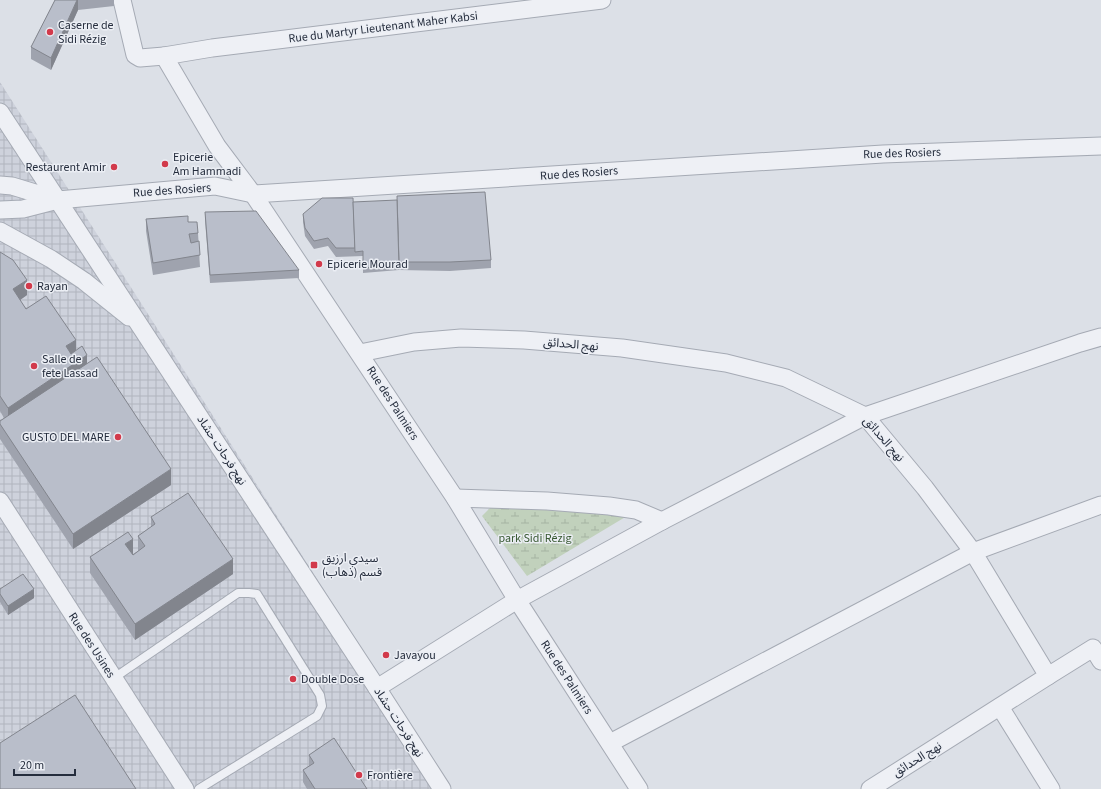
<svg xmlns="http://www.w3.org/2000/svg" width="1101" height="789" font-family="'Source Sans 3','Noto Sans Arabic',sans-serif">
  <defs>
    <pattern id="industrial-grid" width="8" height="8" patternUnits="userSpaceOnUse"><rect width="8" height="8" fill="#ced2dc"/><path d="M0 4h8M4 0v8" fill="none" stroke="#b1b5be"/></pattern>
    <pattern id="wetland-marsh" width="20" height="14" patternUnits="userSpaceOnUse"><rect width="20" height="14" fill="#c1d1bc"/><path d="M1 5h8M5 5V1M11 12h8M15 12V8" fill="none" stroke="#a6b4a2"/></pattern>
  </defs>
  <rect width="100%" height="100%" fill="#dce0e7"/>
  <path fill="url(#industrial-grid)" d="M0 82 451 789H0Z"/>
  <path fill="url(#wetland-marsh)" d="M492 506 627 516 527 576 482 516Z"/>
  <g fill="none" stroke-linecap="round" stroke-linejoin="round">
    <g stroke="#a5aab4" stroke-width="10">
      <path id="lane" d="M114 678 238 593H249L257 594 320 695 322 706 317 716 199 789"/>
    </g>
    <g stroke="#a5aab4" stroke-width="19">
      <g id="street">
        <path d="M122 0 135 55 140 58 164 56 217 146 253 194 455 498 517 600 639 789"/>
        <path d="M164 56 212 48 602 0"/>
        <path d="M0 112 377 688 442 789"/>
        <path d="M0 185 12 186 58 200"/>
        <path d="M0 210 23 209 58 200 215 186 253 194 883 154 1101 146"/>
        <path d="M0 231 51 259 84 281 129 317"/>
        <path d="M360 353 414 342 461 338 524 340 622 348 726 363 786 378 865 416 925 488 973 552 1048 676 870 789"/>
        <path d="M455 498 547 501 609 506 636 510 662 521"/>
        <path d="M0 501 185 789"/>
        <path d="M1048 676 1093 648 1101 661"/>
        <path d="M377 688 517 600 662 521 865 416 1080 343 1101 337"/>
        <path d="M1000 707 1051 789"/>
        <path d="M610 743 973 552 1101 505"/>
      </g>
    </g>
    <use href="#lane" stroke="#eef0f5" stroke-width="8"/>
    <use href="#street" stroke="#eef0f5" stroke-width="17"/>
  </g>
  <g fill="#9fa3ae">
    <path d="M55 0H114V6L78 10 51 70 31 59V47Z"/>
    <path d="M353 202 491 260V268L450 271 399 270 363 273V256L336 257 328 246 314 249 305 236 303 222V214Z"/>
    <path d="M205 212 299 270V278L210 283 205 220Z"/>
    <path d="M146 219 188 222 198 233 200 267 153 275 146 231Z"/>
    <path d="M0 252 27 295 20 300 26 309 76 351 87 363 171 485 73 549 0 439V421L4 418 0 411Z"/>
    <path d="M151 517 233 574 135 640 90 573V557L133 554 138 551V536L151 527Z"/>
    <path d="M0 589 34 598 8 615 0 602Z"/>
    <path d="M309 755 367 789H307L303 782V770L309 766Z"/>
  </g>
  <g fill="#82858d">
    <path d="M77 0H78V10L51 70V58Z"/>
    <path d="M27 280V295L13 305V289Z"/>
    <path d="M76 340V355L66 362V346Z"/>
    <path d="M87 355V370L8 423V408Z"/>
    <path d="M171 469V485L73 549V534Z"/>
    <path d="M133 539V554L125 559V544Z"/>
    <path d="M233 559V574L135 640V624Z"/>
    <path d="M34 589V598L8 615V606Z"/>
  </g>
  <g fill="#b9beca" stroke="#82858d">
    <path d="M55 0H77L51 58 31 47Z"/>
    <path d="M485 192 491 260 450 262H399L397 196Z"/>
    <path d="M322 198H353L355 248H336L328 238 314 241 305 228 303 214Z"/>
    <path d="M397 200 399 266 363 268V251L355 252 353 202Z"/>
    <path d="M256 211 299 270 210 275 205 212Z"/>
    <path d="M188 216V222H197L198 233 189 234 191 243 199 241 200 255 153 263 146 219Z"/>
    <path d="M0 252 13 260 27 280 13 289 26 309 46 296 76 340 66 346 71 354 82 346 87 355 8 408 0 396Z"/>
    <path d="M97 357 171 469 73 534 0 424V421Z"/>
    <path d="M188 493 233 559 135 624 90 557 128 532 133 539 125 544 133 555 145 546 138 536 155 524 151 517Z"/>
    <path d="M23 574 34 589 8 606 0 594V589Z"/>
    <path d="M75 695 136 789H0V743Z"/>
    <path d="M334 738 367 789H315L303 770 314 763 309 755Z"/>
  </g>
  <g fill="#d23a4b" stroke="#ebeef4" stroke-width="1.5">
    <circle cx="50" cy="32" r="4"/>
    <circle cx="165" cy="164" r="4"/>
    <circle cx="114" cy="167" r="4"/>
    <circle cx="319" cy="264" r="4"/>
    <circle cx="29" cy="286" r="4"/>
    <circle cx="34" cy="366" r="4"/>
    <circle cx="118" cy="437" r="4"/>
    <rect x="310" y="561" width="8" height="8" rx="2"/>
    <circle cx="386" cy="655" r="4"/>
    <circle cx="293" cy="679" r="4"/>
    <circle cx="359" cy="775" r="4"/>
  </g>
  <g text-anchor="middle" stroke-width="3" stroke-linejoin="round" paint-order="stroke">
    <g font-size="12" fill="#252d3d" stroke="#ebeef4" text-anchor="start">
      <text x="58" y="29">Caserne de<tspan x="58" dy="14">Sidi Rézig</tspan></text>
      <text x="173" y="161">Epicerie<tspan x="173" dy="14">Am Hammadi</tspan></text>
      <text x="106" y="171" text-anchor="end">Restaurent Amir</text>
      <text x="327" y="268">Epicerie Mourad</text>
      <text x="37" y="290">Rayan</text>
      <text x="42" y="363">Salle de<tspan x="42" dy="14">fete Lassad</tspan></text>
      <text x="110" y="441" text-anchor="end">GUSTO DEL MARE</text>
      <text x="322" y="562">سيدي ارزيق<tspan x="322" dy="14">قسم (ذهاب)</tspan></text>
      <text x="394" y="659">Javayou</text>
      <text x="301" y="683">Double Dose</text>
      <text x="367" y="779">Frontière</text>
    </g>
    <g font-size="12" fill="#252d3d" stroke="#ebeef4">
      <text transform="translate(383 27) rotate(-7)" y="4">Rue du Martyr Lieutenant Maher Kabsi</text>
      <text transform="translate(902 153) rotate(-2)" y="4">Rue des Rosiers</text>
      <text transform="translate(579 173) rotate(-4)" y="4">Rue des Rosiers</text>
      <text transform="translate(172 190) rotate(-4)" y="4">Rue des Rosiers</text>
      <text transform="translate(571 344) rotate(5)" y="4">نهج الحدائق</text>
      <text transform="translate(393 403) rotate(57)" y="4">Rue des Palmiers</text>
      <text transform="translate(884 439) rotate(49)" y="4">نهج الحدائق</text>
      <text transform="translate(222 450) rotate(57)" y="4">نهج فرحات حشاد</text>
      <text transform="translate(92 645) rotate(57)" y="4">Rue des Usines</text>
      <text transform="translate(567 677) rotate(57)" y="4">Rue des Palmiers</text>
      <text transform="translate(399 722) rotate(57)" y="4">نهج فرحات حشاد</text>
      <text transform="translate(917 759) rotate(-32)" y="4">نهج الحدائق</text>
    </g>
    <g font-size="12" fill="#385932" stroke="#ebeef4">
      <text x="535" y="542">park Sidi Rézig</text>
    </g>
  </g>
  <path d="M14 769v6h61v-6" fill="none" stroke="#252d3d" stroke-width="2"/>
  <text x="20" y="769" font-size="12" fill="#252d3d" stroke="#ebeef4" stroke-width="3" paint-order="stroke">20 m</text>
</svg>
